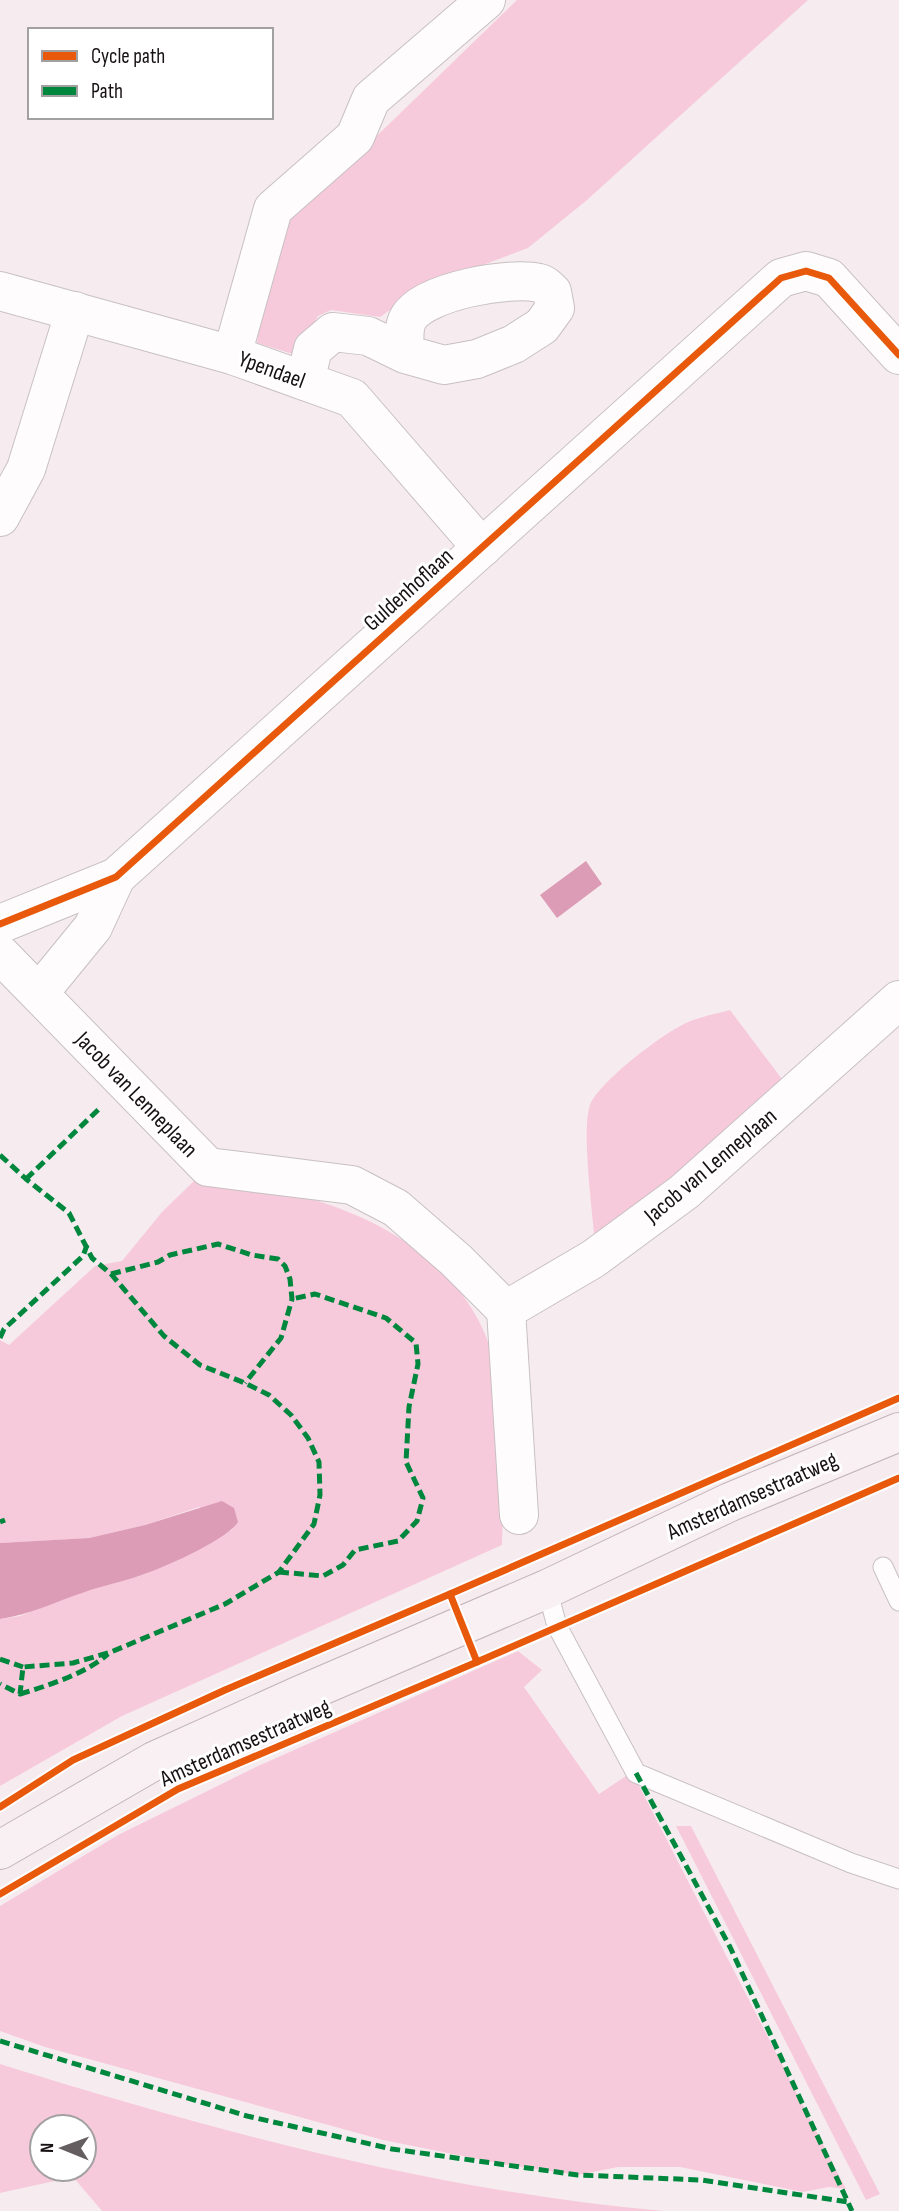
<svg xmlns="http://www.w3.org/2000/svg" width="899" height="2211" font-family="'Sofia Sans Condensed',sans-serif">
  <rect width="100%" height="100%" fill="#f6ecef"/>
  <g fill="#f7cadb" fill-rule="evenodd">
    <path d="M517 0H808L587 200 528 248 420 289 380 317 331 310 318 316 296 355 257 343 264 289 288 222Z"/>
    <path d="M730 1010 785 1083 595 1245C593 1215 581 1130 590 1105 599 1082 661 1035 684 1024 698 1017 715 1014 730 1010Z"/>
    <path d="M195 1180C221 1184 248 1185 274 1190 360 1207 453 1252 487 1339 491 1348 489 1360 491 1370 502 1429 504 1485 502 1545L122 1716 0 1786V1619L20 1616 83 1592 143 1575 211 1543 233 1529 199 1507 145 1525 89 1538 0 1543V1340L9 1345 95 1266 122 1261 162 1212Z"/>
    <path d="M518 1651 542 1670 524 1687 599 1794 632 1772 846 2189 829 2187 803 2192 680 2167H618L578 2175 508 2165 383 2140 45 2047 0 2031V1906L118 1835 258 1766Z"/>
    <path d="M676 1826H691L880 2194 866 2200Z"/>
    <path d="M0 2064C214 2131 441 2192 665 2211H102L73 2177 0 2193ZM42 2127H84V2169H42Z"/>
  </g>
  <g fill="#dd9cb6">
    <path d="M586 861 602 884 557 918 540 895Z"/>
    <path d="M222 1501 234 1508 238 1522C227 1540 161 1569 139 1576 121 1582 101 1586 82 1593 55 1602 29 1615 0 1619V1543L89 1538 145 1525Z"/>
  </g>
  <g fill="none" stroke-linecap="round" stroke-linejoin="round">
    <g stroke="#c8c0c2" stroke-width="21">
      <g id="service">
        <path d="M883 1567 899 1601"/>
        <path d="M547 1589 557 1626 636 1773 851 1863 899 1879"/>
      </g>
    </g>
    <g stroke="#c8c0c2" stroke-width="40">
      <g id="minor">
        <path d="M0 291 232 355 352 398 482 548"/>
        <path d="M232 355 273 209 355 137 371 99 486 0"/>
        <path d="M305 381 313 349 333 332 368 336 405 354 444 365 477 359 514 344 542 326 555 308 552 292C548 288 544 284 539 283 510 276 426 291 409 317 402 328 405 342 405 354"/>
        <path d="M0 517 26 469 75 311"/>
        <path d="M0 924 116 877 781 278 806 271 829 278 899 355"/>
        <path d="M0 954 208 1167 352 1185 396 1208 456 1260 506 1310"/>
        <path d="M39 993 93 927 116 877"/>
        <path d="M519 1515 506 1310 593 1259 684 1192 899 1000"/>
      </g>
    </g>
    <g stroke="#c3b4ba" stroke-width="40">
      <path id="primary" d="M0 1850 154 1761 300 1695 547 1589 730 1502 899 1432"/>
    </g>
    <use href="#service" stroke="#fefcfd" stroke-width="19"/>
    <use href="#minor" stroke="#fefcfd" stroke-width="38"/>
    <use href="#primary" stroke="#f8f0f3" stroke-width="38"/>
    <g stroke="#00873e" stroke-width="5" stroke-dasharray="10 5" stroke-linecap="butt">
      <path d="M0 1155 26 1179 69 1213 92 1258 111 1274 164 1336 200 1365 245 1383 269 1395 291 1415 308 1438 319 1462 320 1495 314 1524 279 1572 225 1604 111 1652 73 1663 23 1667 20 1694 0 1684"/>
      <path d="M26 1179 99 1109"/>
      <path d="M111 1274 158 1262 170 1255 218 1244 252 1255 278 1259 285 1266 290 1279 292 1299 281 1338 245 1383"/>
      <path d="M0 1338 4 1329 83 1256 87 1245"/>
      <path d="M0 1522 5 1520"/>
      <path d="M279 1572 323 1576 343 1565 355 1550 398 1541 417 1521 423 1498 406 1462 409 1407 418 1364 416 1343 386 1318 315 1294 292 1299"/>
      <path d="M0 1659 23 1667"/>
      <path d="M20 1694C47 1686 87 1673 108 1654"/>
      <path d="M636 1773 730 1947 852 2211"/>
      <path d="M0 2041 247 2116 392 2149 578 2175 701 2180 848 2202"/>
    </g>
    <g stroke="#fff" stroke-width="11">
      <g id="cycleway">
        <path d="M0 924 116 877 781 278 806 271 829 278 899 355"/>
        <path d="M477 1662 450 1594 899 1398"/>
        <path d="M0 1807 73 1760 225 1690 450 1594"/>
        <path d="M0 1894 178 1789 477 1662 899 1478"/>
      </g>
    </g>
    <use href="#cycleway" stroke="#e8590c" stroke-width="7"/>
  </g>
  <g text-anchor="middle" stroke-width="6" stroke-linejoin="round" paint-order="stroke">
    <g font-size="23" fill="#171113" stroke="#fff">
      <text transform="translate(272 369) rotate(20)" y="8">Ypendael</text>
      <text transform="translate(408 589) rotate(-42)" y="8">Guldenhoflaan</text>
      <text transform="translate(137 1094) rotate(46)" y="8">Jacob van Lenneplaan</text>
      <text transform="translate(710 1165) rotate(-40)" y="8">Jacob van Lenneplaan</text>
      <text transform="translate(752 1495) rotate(-24)" y="8">Amsterdamsestraatweg</text>
      <text transform="translate(245 1742) rotate(-24)" y="8">Amsterdamsestraatweg</text>
    </g>
  </g>
  <rect x="28" y="28" width="245" height="91" fill="#ffffff" stroke="#a2a0a1" stroke-width="2"/>
  <rect x="42" y="51" width="35" height="10" fill="#e8590c" stroke="#a2a0a1" stroke-width="2"/>
  <text x="91" y="63" font-size="21" fill="#171113">Cycle path</text>
  <rect x="42" y="86" width="35" height="10" fill="#00873e" stroke="#a2a0a1" stroke-width="2"/>
  <text x="91" y="98" font-size="21" fill="#171113">Path</text>
  <g transform="translate(63 2148) rotate(271)"><circle r="33" fill="#ffffff" stroke="#a2a0a1" stroke-width="2"/>
  <path d="M0-5L12 26L0 18L-12 26Z" fill="#655e60"/>
  <text y="-10" font-size="19" font-weight="bold" text-anchor="middle" fill="#171113">N</text>
  </g>
</svg>
